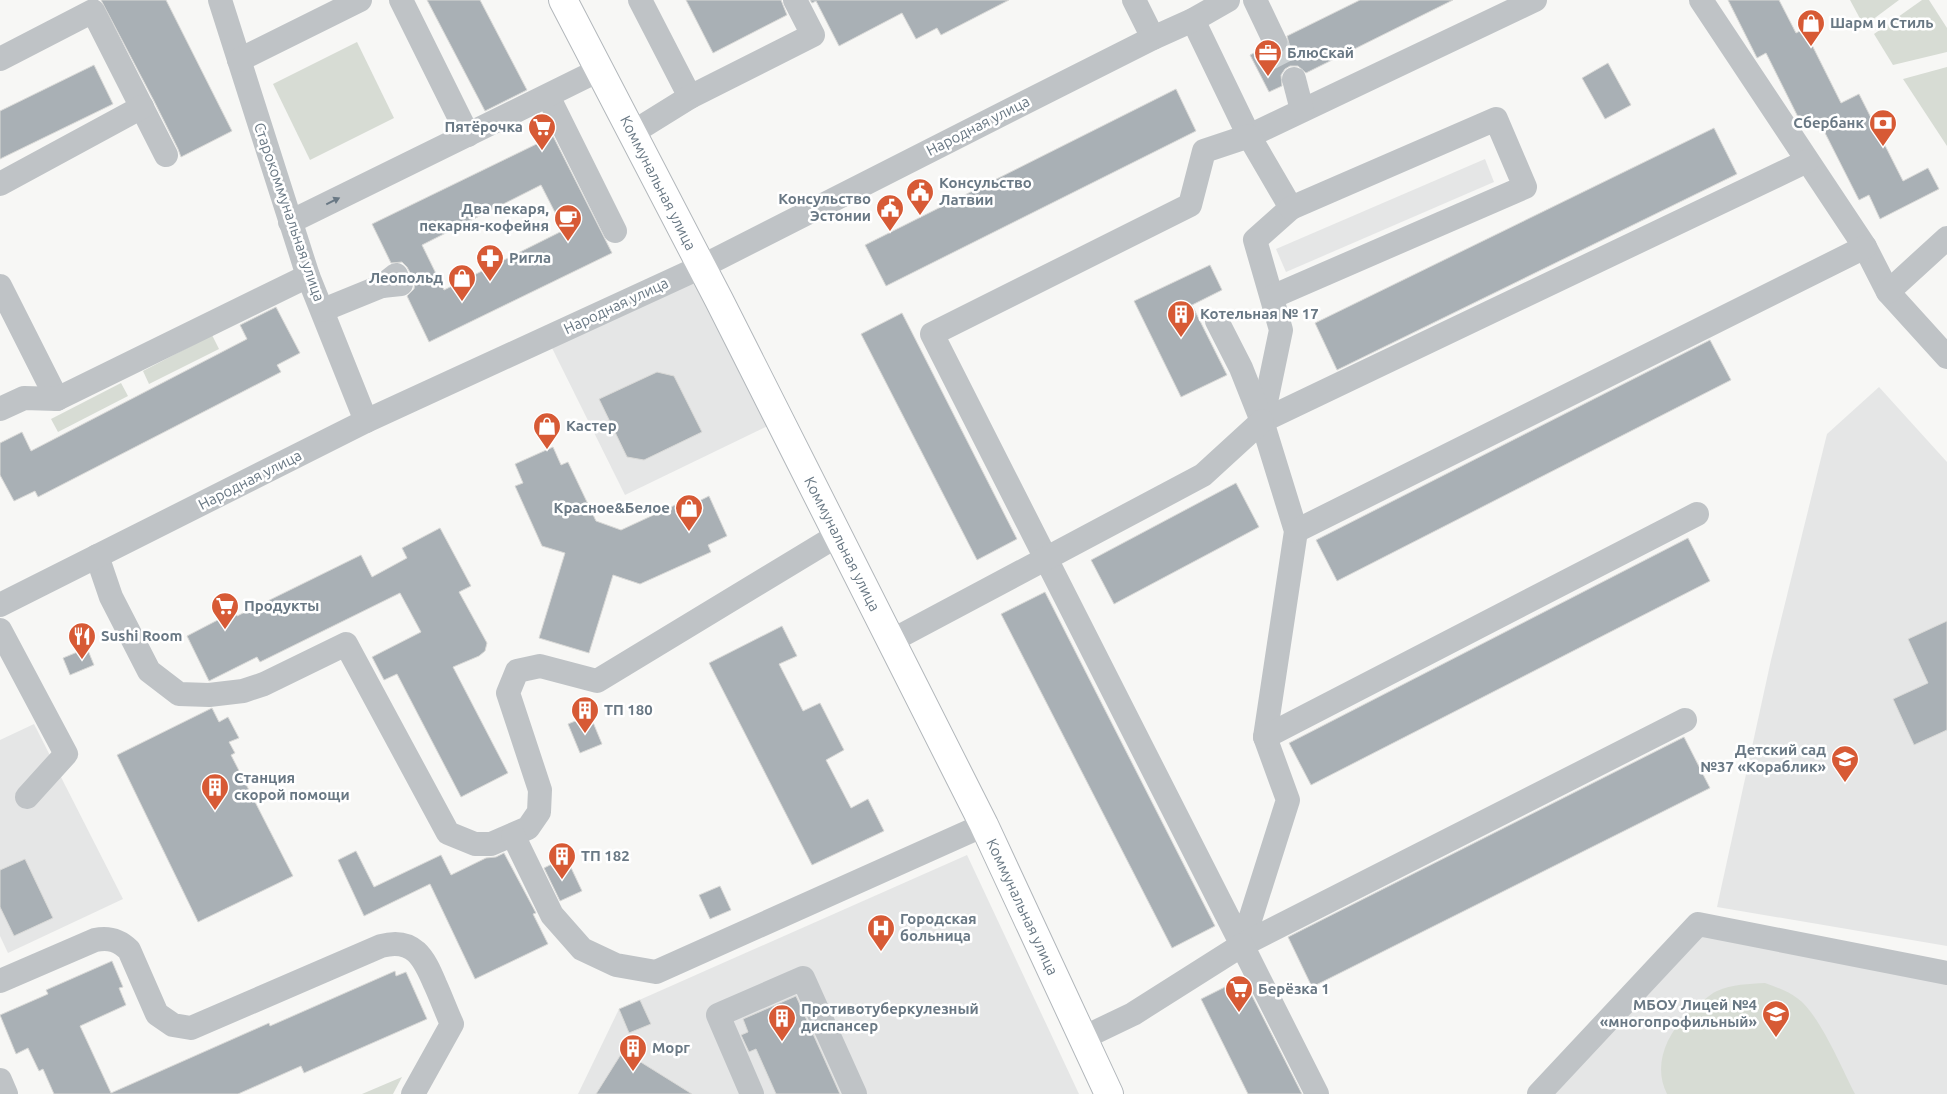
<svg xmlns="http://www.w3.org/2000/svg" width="1947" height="1094" font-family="Ubuntu,sans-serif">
  <rect width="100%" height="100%" fill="#f7f7f5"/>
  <g fill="#e5e6e6">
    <path d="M1485 159 1494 182 1286 272 1276 249Z"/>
    <path d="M698 275 774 423 625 495 551 346Z"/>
    <path d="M1879 387 1947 462V946L1717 907 1771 660 1827 434Z"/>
    <path d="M34 724 123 899 8 953 0 936V740Z"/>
    <path d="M967 855 1079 1094H578L619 1009Z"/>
    <path d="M1699 933 1947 982V1094H1555Z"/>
  </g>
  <g fill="#d7dcd4">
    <path d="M1850 0H1899L1864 26Z"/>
    <path d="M1922 0H1929L1947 28V52L1893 65 1874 34Z"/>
    <path d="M357 42 394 118 310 160 273 84Z"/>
    <path d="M1947 67V146L1903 79Z"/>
    <path d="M212 335 219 349 149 384 143 371Z"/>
    <path d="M121 383 128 396 58 432 51 419Z"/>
    <path d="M1765 983C1776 987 1788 991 1797 998 1819 1013 1842 1069 1855 1094H1667C1649 1058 1675 1020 1704 1000 1708 997 1712 993 1717 991 1732 984 1749 984 1765 983Z"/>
    <path d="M402 1077 393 1094H362Z"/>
  </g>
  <g fill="#a9b0b5" stroke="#d9d9d7" fill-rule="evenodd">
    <path d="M101 0H166L232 131 181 157 178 149 154 101Z"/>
    <path d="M427 0H480L527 90 485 111Z"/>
    <path d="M686 0H781L787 15 713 53Z"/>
    <path d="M810 0H1009L941 35 937 28 916 39 902 13 839 46 816 1 812 3Z"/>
    <path d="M1360 0H1453L1306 73 1298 66H1290L1285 69 1281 75 1282 86 1269 92 1250 55 1263 48 1267 53 1273 56 1281 54 1287 49 1289 44 1287 36Z"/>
    <path d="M1728 0H1779L1796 33 1804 29 1841 103 1859 94 1903 181 1928 168 1939 189 1880 219 1869 195 1859 200 1819 121 1804 129 1766 53 1757 58Z"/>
    <path d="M1608 63 1631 105 1605 119 1582 78Z"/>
    <path d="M94 65 113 104 0 159V111Z"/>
    <path d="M1176 89 1196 131 886 286 865 245Z"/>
    <path d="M1714 128 1737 174 1337 370 1315 323Z"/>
    <path d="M553 136 612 253 429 342 407 296 414 289 415 282 412 276 407 267 402 262 391 263 372 224ZM541 185 564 230 444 290 422 245Z"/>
    <path d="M1210 265 1222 290 1192 305 1227 375 1181 397 1134 301Z"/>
    <path d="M276 307 300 353 277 365 281 372 38 497 35 491 14 501 0 475V443L22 432 31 451 247 339 240 325Z"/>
    <path d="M902 313 1017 539 977 560 861 334Z"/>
    <path d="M1710 340 1731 380 1337 581 1316 540Z"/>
    <path d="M657 372 674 376 702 432 644 460 627 457 599 399Z"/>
    <path d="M553 447 561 465 568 462 596 521 621 530 686 500 689 506 709 496 727 536 708 545 711 552 640 584 613 575 589 653 539 638 565 553 542 546 515 486 523 483 515 464Z"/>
    <path d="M1236 483 1259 527 1114 604 1091 560Z"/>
    <path d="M440 528 471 586 459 592 487 643 485 651 479 656 453 667 508 773 461 797 397 674 384 680 372 657 421 632 400 593 260 662 257 657 209 681 187 636 235 611 237 616 361 555 372 577 407 558 402 548Z"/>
    <path d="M1688 538 1710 581 1311 785 1289 743Z"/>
    <path d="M1045 592 1215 926 1172 948 1001 614Z"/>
    <path d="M1947 621V730L1914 745 1893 699 1928 683 1908 639Z"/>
    <path d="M782 626 797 656 779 664 803 711 820 703 844 750 826 760 851 808 868 799 884 831 812 865 709 663Z"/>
    <path d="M87 648 94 665 70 675 63 658Z"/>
    <path d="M212 708 219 722 228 717 239 738 229 742 235 753 231 755 293 876 198 922 117 755Z"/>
    <path d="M590 715 602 744 580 753 568 724Z"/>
    <path d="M1684 737 1710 788 1312 987 1288 937Z"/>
    <path d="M356 851 374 887 441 855 451 875 486 858 496 857 504 853 536 913 533 914 548 944 475 979 430 884 364 916 338 860Z"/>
    <path d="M566 857 582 891 560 901 544 868Z"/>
    <path d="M25 859 53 918 14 936 0 907V870Z"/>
    <path d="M720 886 731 910 710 919 699 895Z"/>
    <path d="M112 961 123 987 119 988 126 1005 80 1026 111 1093 269 1023 270 1026 395 971 396 976 406 972 427 1019 304 1073 301 1066 238 1094H54L43 1069 39 1071 28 1048 16 1054 0 1015 48 994 46 990Z"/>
    <path d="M1243 978 1302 1094H1248L1201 999Z"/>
    <path d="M796 996 840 1094H776L756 1049 749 1052 741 1035 748 1032 743 1019Z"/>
    <path d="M640 1000 651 1024 629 1033 619 1009Z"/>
    <path d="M623 1051 692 1094H596Z"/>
  </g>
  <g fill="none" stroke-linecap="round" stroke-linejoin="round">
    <path stroke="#ccd1d3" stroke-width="24" stroke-dasharray="24 12" stroke-linecap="butt" d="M1275 42 1294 79"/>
    <g stroke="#b2b7bb" stroke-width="30">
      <path id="major" d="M563 0 719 300 984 825 1109 1094"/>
    </g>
    <g stroke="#bfc3c6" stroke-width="24">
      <path d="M220 0 308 276 366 421"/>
      <path d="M401 0 468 135"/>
      <path d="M640 0 690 97"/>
      <path d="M1134 0 1153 38"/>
      <path d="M1255 0 1275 42"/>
      <path d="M1701 0 1865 247 1888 292 1947 357"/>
      <path d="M1193 20 1249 136 1535 0"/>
      <path d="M0 59 93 11 166 155"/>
      <path d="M239 60 360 0"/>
      <path d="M1294 79 1302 110"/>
      <path d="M548 96 615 231"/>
      <path d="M632 133 690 97 813 35 795 0"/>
      <path d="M1249 136 1291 208 1255 240 1281 330 1262 421 1296 531 1265 737 1288 800 1242 945 932 334 1190 205 1204 151Z"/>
      <path d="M0 184 142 107"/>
      <path d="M290 222 599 70"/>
      <path d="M396 275 382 286 401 284"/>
      <path d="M0 286 57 399"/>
      <path d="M1888 292 1947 238"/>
      <path d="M1272 297 1525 187 1496 119 1291 208"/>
      <path d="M323 310 382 286"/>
      <path d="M1217 321 1241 368 1262 421 1807 161"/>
      <path d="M0 409 24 398 57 399 308 276"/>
      <path d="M1296 531 1865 247"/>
      <path d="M97 556 111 597 149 671 179 694 209 695 243 691 264 684 346 644 448 833 475 844H491L528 828 539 812 540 790 508 693 517 671 540 666 597 681 838 535"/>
      <path d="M0 605 366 421 701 267 1024 103 1153 38 1193 20 1228 0"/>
      <path d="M0 630 66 754 27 797"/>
      <path d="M891 641 1203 475 1262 421"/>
      <path d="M1265 737 1697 514"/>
      <path d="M513 835 552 915 582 949 616 965 656 972 984 825"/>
      <path d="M1242 945 1685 720"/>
      <path d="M0 981 95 940C109 937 119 940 129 950L157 1014 173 1025 191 1028 381 946C414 937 424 958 435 984 441 997 446 1011 452 1024L413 1094"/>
      <path d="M1083 1038 1133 1014 1242 945 1317 1094"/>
      <path d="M0 1080 6 1094"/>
      <path d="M752 1094 718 1015 803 978 855 1094"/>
      <path d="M1539 1094 1698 924 1947 973"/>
    </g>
    <use href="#major" stroke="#fff" stroke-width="28"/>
  </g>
  <defs><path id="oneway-solid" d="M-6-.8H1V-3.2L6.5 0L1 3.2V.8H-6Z" transform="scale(1.25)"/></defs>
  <use fill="#697884" href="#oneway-solid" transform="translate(333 201) rotate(-26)"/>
  <defs>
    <g id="shop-pin" transform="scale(1.4375)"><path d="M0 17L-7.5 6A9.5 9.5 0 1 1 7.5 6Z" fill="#d75a35" stroke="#fff"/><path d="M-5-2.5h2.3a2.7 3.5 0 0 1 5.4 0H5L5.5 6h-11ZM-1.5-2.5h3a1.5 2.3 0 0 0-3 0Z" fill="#fff"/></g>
    <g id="office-pin" transform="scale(1.4375)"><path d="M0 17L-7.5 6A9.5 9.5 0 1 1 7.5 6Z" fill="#d75a35" stroke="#fff"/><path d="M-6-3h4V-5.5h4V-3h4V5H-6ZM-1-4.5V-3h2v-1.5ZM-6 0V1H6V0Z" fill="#fff"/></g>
    <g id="bank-pin" transform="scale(1.4375)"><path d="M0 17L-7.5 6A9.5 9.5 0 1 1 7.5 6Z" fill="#d75a35" stroke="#fff"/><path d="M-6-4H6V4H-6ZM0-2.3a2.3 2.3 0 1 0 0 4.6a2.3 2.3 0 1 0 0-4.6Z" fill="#fff"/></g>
    <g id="supermarket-pin" transform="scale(1.4375)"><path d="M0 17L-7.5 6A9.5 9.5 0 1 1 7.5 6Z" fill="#d75a35" stroke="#fff"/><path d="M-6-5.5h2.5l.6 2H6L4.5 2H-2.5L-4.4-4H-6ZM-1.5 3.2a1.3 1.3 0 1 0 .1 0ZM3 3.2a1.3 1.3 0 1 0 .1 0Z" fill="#fff"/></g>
    <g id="civic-pin" transform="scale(1.4375)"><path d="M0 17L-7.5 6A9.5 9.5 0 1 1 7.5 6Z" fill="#d75a35" stroke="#fff"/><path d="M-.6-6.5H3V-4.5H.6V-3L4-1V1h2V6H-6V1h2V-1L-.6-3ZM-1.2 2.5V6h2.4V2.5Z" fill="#fff"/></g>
    <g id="cafe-pin" transform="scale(1.4375)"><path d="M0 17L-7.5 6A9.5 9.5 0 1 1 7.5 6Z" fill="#d75a35" stroke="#fff"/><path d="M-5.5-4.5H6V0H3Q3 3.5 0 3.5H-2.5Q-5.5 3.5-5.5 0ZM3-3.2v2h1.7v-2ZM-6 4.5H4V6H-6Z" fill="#fff"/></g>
    <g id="pharmacy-pin" transform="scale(1.4375)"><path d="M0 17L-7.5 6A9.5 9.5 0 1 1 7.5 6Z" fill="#d75a35" stroke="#fff"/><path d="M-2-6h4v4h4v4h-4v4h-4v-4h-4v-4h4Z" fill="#fff"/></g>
    <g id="building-pin" transform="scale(1.4375)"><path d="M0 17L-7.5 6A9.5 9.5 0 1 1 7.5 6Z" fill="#d75a35" stroke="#fff"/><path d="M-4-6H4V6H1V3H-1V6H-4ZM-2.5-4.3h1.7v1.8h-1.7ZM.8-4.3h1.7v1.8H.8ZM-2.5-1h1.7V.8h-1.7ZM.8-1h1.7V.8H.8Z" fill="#fff"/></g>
    <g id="restaurant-pin" transform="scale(1.4375)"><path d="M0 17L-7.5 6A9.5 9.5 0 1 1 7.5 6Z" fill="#d75a35" stroke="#fff"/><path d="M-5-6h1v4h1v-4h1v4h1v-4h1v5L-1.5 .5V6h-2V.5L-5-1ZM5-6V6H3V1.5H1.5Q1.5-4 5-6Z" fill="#fff"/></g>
    <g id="school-pin" transform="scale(1.4375)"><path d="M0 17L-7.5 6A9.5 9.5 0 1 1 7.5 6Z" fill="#d75a35" stroke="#fff"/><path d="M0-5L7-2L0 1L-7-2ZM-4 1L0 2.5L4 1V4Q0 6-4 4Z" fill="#fff"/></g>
    <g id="hospital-pin" transform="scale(1.4375)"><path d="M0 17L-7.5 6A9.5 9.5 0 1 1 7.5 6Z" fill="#d75a35" stroke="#fff"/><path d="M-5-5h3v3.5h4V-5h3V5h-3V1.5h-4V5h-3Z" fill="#fff"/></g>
  </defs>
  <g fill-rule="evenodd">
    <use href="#shop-pin" x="1811" y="23"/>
    <use href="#office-pin" x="1268" y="53"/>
    <use href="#bank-pin" x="1883" y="123"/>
    <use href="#supermarket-pin" x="542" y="127"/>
    <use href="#civic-pin" x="920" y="192"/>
    <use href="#civic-pin" x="890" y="208"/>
    <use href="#cafe-pin" x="568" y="218"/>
    <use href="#pharmacy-pin" x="490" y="258"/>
    <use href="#shop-pin" x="462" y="278"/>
    <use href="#building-pin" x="1181" y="314"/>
    <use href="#shop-pin" x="547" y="426"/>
    <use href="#shop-pin" x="689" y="508"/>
    <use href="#supermarket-pin" x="225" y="606"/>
    <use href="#restaurant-pin" x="82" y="636"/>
    <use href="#building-pin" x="585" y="710"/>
    <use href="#school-pin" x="1845" y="759"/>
    <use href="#building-pin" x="215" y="787"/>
    <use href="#building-pin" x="562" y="856"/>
    <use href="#hospital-pin" x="881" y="928"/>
    <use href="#supermarket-pin" x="1239" y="989"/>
    <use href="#school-pin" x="1776" y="1014"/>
    <use href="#building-pin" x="782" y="1018"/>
    <use href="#building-pin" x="633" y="1048"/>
  </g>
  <g text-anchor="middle" stroke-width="5" stroke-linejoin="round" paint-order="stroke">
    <g font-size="15" font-weight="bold" fill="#697884" stroke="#fff" text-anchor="start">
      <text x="1830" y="28">Шарм и Стиль</text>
      <text x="1287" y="58">БлюСкай</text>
      <text x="1864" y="128" text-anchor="end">Сбербанк</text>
      <text x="523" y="132" text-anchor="end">Пятёрочка</text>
      <text x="939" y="188">Консульство<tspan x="939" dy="17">Латвии</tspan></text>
      <text x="871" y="204" text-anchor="end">Консульство<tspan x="871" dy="17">Эстонии</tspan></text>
      <text x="549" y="214" text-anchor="end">Два пекаря,<tspan x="549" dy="17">пекарня-кофейня</tspan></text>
      <text x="509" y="263">Ригла</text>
      <text x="443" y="283" text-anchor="end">Леопольд</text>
      <text x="1200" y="319">Котельная № 17</text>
      <text x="566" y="431">Кастер</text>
      <text x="670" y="513" text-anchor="end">Красное&amp;Белое</text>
      <text x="244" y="611">Продукты</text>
      <text x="101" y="641">Sushi Room</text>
      <text x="604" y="715">ТП 180</text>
      <text x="1826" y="755" text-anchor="end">Детский сад<tspan x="1826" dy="17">№37 «Кораблик»</tspan></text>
      <text x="234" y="783">Станция<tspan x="234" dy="17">скорой помощи</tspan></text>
      <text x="581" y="861">ТП 182</text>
      <text x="900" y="924">Городская<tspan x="900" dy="17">больница</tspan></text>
      <text x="1258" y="994">Берёзка 1</text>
      <text x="1757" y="1010" text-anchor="end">МБОУ Лицей №4<tspan x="1757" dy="17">«многопрофильный»</tspan></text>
      <text x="801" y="1014">Противотуберкулезный<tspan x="801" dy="17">диспансер</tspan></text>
      <text x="652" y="1053">Морг</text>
    </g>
    <g font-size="15" fill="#697884" stroke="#fff">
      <text transform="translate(978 126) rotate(-27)" y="5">Народная улица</text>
      <text transform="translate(658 183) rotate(63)" y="5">Коммунальная улица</text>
      <text transform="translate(289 212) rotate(71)" y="5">Старокоммунальная улица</text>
      <text transform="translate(616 306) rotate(-25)" y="5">Народная улица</text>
      <text transform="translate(250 480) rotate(-27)" y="5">Народная улица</text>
      <text transform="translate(842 544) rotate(63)" y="5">Коммунальная улица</text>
      <text transform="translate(1022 907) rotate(65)" y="5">Коммунальная улица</text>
    </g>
  </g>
</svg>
